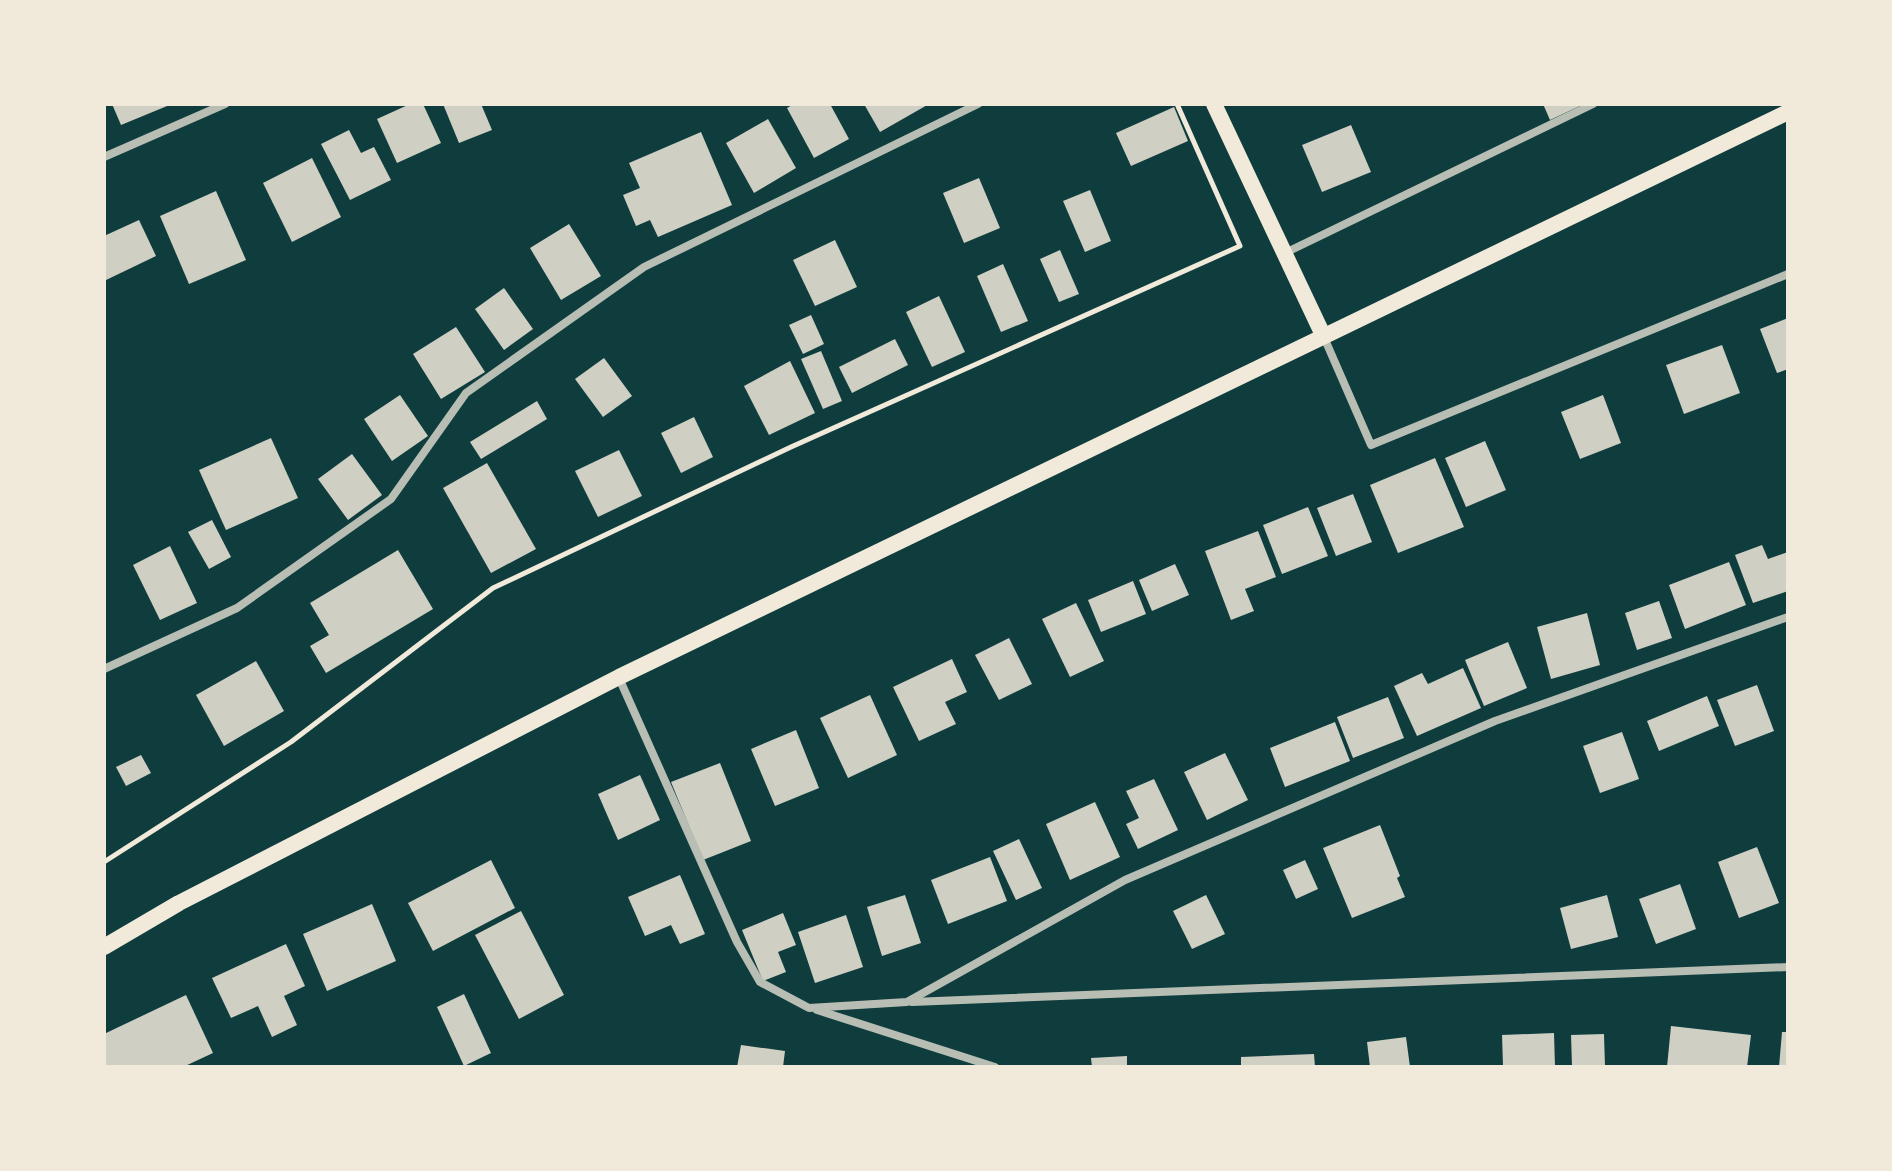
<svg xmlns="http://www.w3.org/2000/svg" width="1892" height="1171" font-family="Arial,sans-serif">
  <rect width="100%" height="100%" fill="#0f3d3e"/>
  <g fill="#cfcfc3">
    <path d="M112 104H172L121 125Z"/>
    <path d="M410 104H423L441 143 397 163 377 119Z"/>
    <path d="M443 104H481L492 130 459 143Z"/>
    <path d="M794 104H830L849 139 814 158 787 108Z"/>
    <path d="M864 104H929L880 132Z"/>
    <path d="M1543 104H1584L1550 120Z"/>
    <path d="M1174 107 1188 141 1131 166 1116 133Z"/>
    <path d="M768 119 796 168 754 193 726 143Z"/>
    <path d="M1351 125 1371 172 1322 192 1302 145Z"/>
    <path d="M349 130 361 153 374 147 391 180 350 200 321 144Z"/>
    <path d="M701 132 732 205 658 237 650 220 636 226 623 195 640 188 629 163Z"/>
    <path d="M312 158 341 217 292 242 263 183Z"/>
    <path d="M979 178 1000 228 964 243 943 193Z"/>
    <path d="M1090 190 1111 241 1085 252 1063 201Z"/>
    <path d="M216 191 246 260 189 284 160 216Z"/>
    <path d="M139 220 156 256 104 281V236Z"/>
    <path d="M569 224 601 276 561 300 530 248Z"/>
    <path d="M835 240 857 287 815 306 793 260Z"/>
    <path d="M1060 250 1079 294 1059 302 1040 259Z"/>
    <path d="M1003 264 1028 321 1001 332 977 276Z"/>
    <path d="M504 288 533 329 504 350 475 309Z"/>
    <path d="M939 296 965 352 932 367 906 312Z"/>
    <path d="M811 315 824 344 803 354 789 325Z"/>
    <path d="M1788 318V369L1777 373 1760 329Z"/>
    <path d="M456 327 485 372 441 399 413 354Z"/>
    <path d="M895 339 908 365 852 393 839 367Z"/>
    <path d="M1722 345 1740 393 1684 414 1666 365Z"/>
    <path d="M821 351 842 401 823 409 801 359Z"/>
    <path d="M604 358 632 396 603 417 575 379Z"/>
    <path d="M790 361 815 413 769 435 744 386Z"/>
    <path d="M400 395 428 436 392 461 364 419Z"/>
    <path d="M1603 395 1621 443 1580 459 1561 412Z"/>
    <path d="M537 401 547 419 481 459 470 442Z"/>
    <path d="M694 417 713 457 681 473 661 433Z"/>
    <path d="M271 438 298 498 226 530 199 470Z"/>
    <path d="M1485 441 1506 490 1466 507 1445 458Z"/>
    <path d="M619 450 642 496 598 517 575 471Z"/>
    <path d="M352 454 382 495 348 520 318 479Z"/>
    <path d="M1435 458 1464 527 1398 553 1370 485Z"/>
    <path d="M487 463 536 549 491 573 443 488Z"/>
    <path d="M1353 494 1372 542 1336 556 1317 508Z"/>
    <path d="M1308 507 1328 556 1282 574 1263 525Z"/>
    <path d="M212 520 231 557 209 569 188 532Z"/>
    <path d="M1258 531 1276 577 1245 589 1254 611 1231 620 1205 551Z"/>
    <path d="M1762 545 1768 559 1788 552V591L1753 603 1735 555Z"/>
    <path d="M170 546 197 603 160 620 133 565Z"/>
    <path d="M398 550 433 609 326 673 310 646 329 635 310 603Z"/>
    <path d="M1729 562 1746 605 1685 629 1669 585Z"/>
    <path d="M1175 564 1189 595 1152 611 1139 580Z"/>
    <path d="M1133 581 1146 614 1101 632 1088 600Z"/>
    <path d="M1659 601 1672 638 1637 650 1625 613Z"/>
    <path d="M1076 603 1104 661 1070 677 1042 619Z"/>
    <path d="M1587 613 1600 665 1551 679 1537 627Z"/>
    <path d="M1009 638 1032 684 999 700 975 655Z"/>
    <path d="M1508 642 1527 688 1484 706 1465 660Z"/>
    <path d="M952 659 967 692 945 702 956 724 919 741 893 687Z"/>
    <path d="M256 661 284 711 224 746 196 695Z"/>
    <path d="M1463 668 1481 708 1417 736 1394 686 1422 673 1428 684Z"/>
    <path d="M1757 685 1774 731 1735 746 1717 700Z"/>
    <path d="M870 695 897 755 848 778 820 718Z"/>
    <path d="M1707 696 1719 726 1659 751 1647 721Z"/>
    <path d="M1388 697 1404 738 1353 758 1337 717Z"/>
    <path d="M1335 722 1350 761 1285 787 1270 748Z"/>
    <path d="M796 730 819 788 775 806 751 749Z"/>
    <path d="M1622 732 1639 779 1600 793 1583 746Z"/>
    <path d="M1225 753 1248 800 1207 820 1184 772Z"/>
    <path d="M141 755 151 773 126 786 116 767Z"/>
    <path d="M720 763 751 841 703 860 671 782Z"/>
    <path d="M640 775 660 820 618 840 598 794Z"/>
    <path d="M1154 779 1178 830 1138 849 1126 824 1139 818 1126 791Z"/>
    <path d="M1095 802 1120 857 1070 880 1046 824Z"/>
    <path d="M1380 825 1400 876 1397 878 1405 897 1352 918 1323 848Z"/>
    <path d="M1019 839 1042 888 1016 900 993 851Z"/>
    <path d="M1757 847 1779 903 1739 918 1718 862Z"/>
    <path d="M990 857 1007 901 948 924 931 880Z"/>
    <path d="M491 860 515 908 433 951 408 903Z"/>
    <path d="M1305 860 1318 889 1296 899 1283 870Z"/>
    <path d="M680 875 705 934 680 944 671 925 645 936 628 897Z"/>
    <path d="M1680 884 1696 929 1656 944 1639 899Z"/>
    <path d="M905 895 921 943 882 956 867 907Z"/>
    <path d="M1206 895 1225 934 1192 949 1173 911Z"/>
    <path d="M1607 895 1618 937 1571 949 1560 908Z"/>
    <path d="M372 904 396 961 327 991 303 934Z"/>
    <path d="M521 911 564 995 519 1019 475 935Z"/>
    <path d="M783 913 796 945 778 952 786 972 763 981 742 930Z"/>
    <path d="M846 915 863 967 815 983 798 932Z"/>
    <path d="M286 944 305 986 284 996 297 1025 272 1037 258 1006 231 1018 212 978Z"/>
    <path d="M464 994 491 1053 464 1066 437 1007Z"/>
    <path d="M186 995 213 1053 183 1067H104V1034Z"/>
    <path d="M1671 1026 1751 1035 1747 1067H1667Z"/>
    <path d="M1782 1032H1788V1067H1779Z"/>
    <path d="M1554 1033 1555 1067H1503L1502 1035Z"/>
    <path d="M1604 1034 1605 1067H1572L1571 1035Z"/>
    <path d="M1406 1037 1410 1067H1370L1367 1042Z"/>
    <path d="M741 1045 785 1051 783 1067H737Z"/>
    <path d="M1314 1054 1315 1067H1241V1057Z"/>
    <path d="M1127 1056V1067H1092L1091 1058Z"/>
  </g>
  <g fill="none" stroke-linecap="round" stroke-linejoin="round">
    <path stroke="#f1e9da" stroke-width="5" d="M104 862 291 742 493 588 791 447 1240 246 1177 104"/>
    <g stroke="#b8beb3" stroke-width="8">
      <path d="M104 157 225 104"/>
      <path d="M1287 252 1593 104"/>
      <path d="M1323 335 1371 445 1788 274"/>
      <path d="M104 669 237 608 391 499 466 393 644 267 978 104"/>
      <path d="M619 678 737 942 760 982 809 1008 907 1002 1125 880 1495 721 1788 617"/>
      <path d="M912 1002 1788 967"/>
      <path d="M817 1010 995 1067"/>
    </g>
    <g stroke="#f1e9da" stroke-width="16">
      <path d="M1214 104 1323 335"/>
      <path d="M104 947 179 903 619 677 1788 112"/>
    </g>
  </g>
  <rect width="1892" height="1171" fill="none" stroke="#f1e9da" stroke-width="212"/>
</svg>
